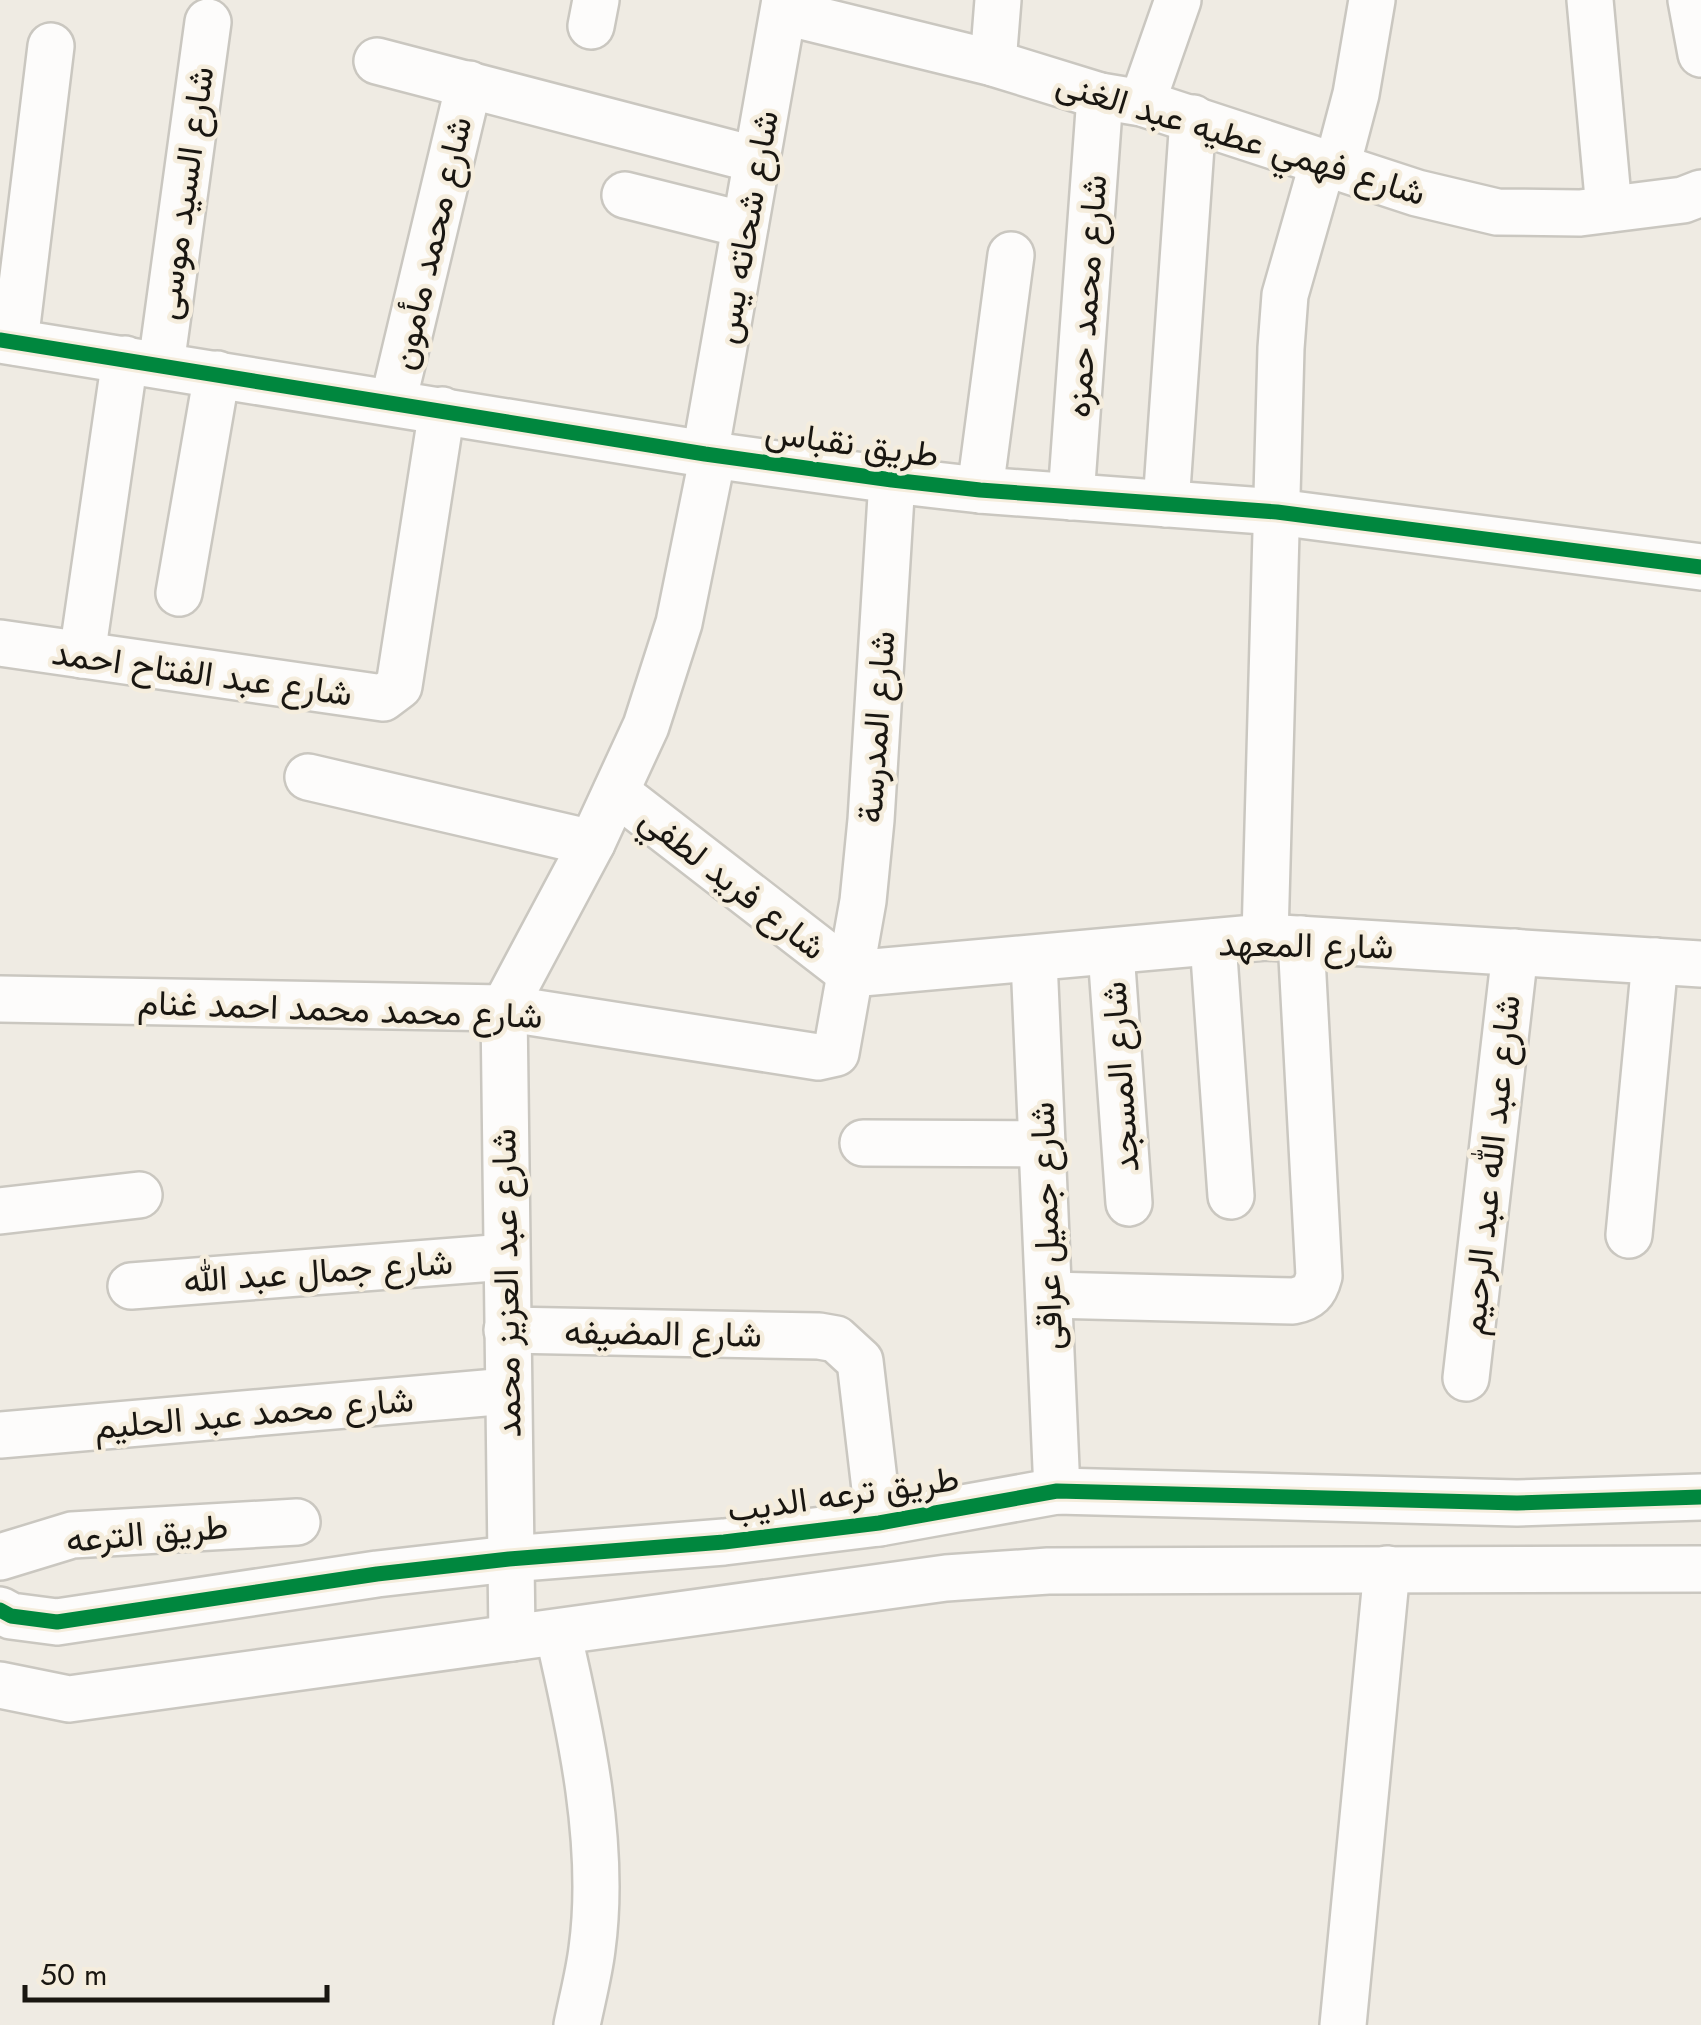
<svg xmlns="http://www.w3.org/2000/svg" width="1701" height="2025" font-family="Jost,Vazirmatn,sans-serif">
  <rect width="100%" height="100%" fill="#efebe3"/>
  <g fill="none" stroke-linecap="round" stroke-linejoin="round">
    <g stroke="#cac7c0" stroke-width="50">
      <g id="minor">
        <path d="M1590 0 1609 209"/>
        <path d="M1691 0 1701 54"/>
        <path d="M785 12 993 63 1100 96 1142 103 1417 193 1497 212 1580 213 1683 200 1701 193"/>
        <path d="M591 26 596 0"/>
        <path d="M377 61 757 160"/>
        <path d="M993 63 998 0"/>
        <path d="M1142 103 1178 0"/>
        <path d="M1337 166 1356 94 1372 0"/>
        <path d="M625 195 745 225"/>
        <path d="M0 340 705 454 892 480 980 490 1277 512 1701 567"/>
        <path d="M15 342 51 46"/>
        <path d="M161 365 208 22"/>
        <path d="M393 402 469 84"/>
        <path d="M705 454 785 0"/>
        <path d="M980 490 1011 255"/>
        <path d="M1071 497 1100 96"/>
        <path d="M1166 504 1193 118"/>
        <path d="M179 593 217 374"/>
        <path d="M0 643 383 698 399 686 442 410"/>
        <path d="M82 655 125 359"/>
        <path d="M308 777 592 843"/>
        <path d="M616 792 851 974"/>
        <path d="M1265 937 1281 348 1285 295 1323 162"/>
        <path d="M1213 942 1231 1196"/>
        <path d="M1111 952 1129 1203"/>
        <path d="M1034 960 1057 1491"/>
        <path d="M851 974 1265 937 1701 964"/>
        <path d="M0 999 504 1008 818 1057 836 1053 863 901 871 820 892 480"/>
        <path d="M863 1143 1042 1144"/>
        <path d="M0 1211 139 1195"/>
        <path d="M1629 1235 1655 961"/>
        <path d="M131 1286 506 1257"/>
        <path d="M1049 1295 1293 1301C1309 1298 1315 1292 1319 1276L1301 939"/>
        <path d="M507 1330 819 1336 836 1339 860 1361 879 1523"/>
        <path d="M1466 1378 1515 952"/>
        <path d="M0 1435 508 1391"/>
        <path d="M0 1557 72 1535 297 1522"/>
        <path d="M0 1610 11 1616 57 1622 377 1574 509 1559 724 1542 879 1523 1057 1491 1517 1503 1701 1497"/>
        <path d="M558 1633C581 1732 606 1847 592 1949 589 1974 582 2000 577 2025"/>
        <path d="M512 1638 504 1008 592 843 646 726 679 623 713 455"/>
        <path d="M0 1685 69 1699 946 1578 1048 1571 1701 1569"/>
        <path d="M1343 2025 1387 1569"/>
      </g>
    </g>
    <use href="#minor" stroke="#fdfcfb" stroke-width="45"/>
    <g stroke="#f5eddd" stroke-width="21">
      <g id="cycleway">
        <path d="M0 340 705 454 892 480 980 490 1277 512 1701 567"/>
        <path d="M0 1610 11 1616 57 1622 377 1574 509 1559 724 1542 879 1523 1057 1491 1517 1503 1701 1497"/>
      </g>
    </g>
    <use href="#cycleway" stroke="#00873e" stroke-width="15"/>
  </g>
  <g text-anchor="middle" stroke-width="9" stroke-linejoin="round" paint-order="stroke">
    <g font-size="35" fill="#191611" stroke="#f5eddd">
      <text transform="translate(1241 138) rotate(17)" y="12">شارع فهمي عطيه عبد الغنى</text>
      <text transform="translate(184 193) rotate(-82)" y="12">شارع السيد موسى</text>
      <text transform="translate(746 227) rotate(-80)" y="12">شارع شحاته يس</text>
      <text transform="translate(431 243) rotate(-77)" y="12">شارع محمد مأمون</text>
      <text transform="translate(1086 296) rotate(-86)" y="12">شارع محمد حمزه</text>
      <text transform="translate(852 443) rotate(8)" y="12">طريق نقباس</text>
      <text transform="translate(202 673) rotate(8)" y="12">شارع عبد الفتاح احمد</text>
      <text transform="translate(876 727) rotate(-86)" y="12">شارع المدرسة</text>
      <text transform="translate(733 883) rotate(38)" y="12">شارع فريد لطفي</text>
      <text transform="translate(1306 945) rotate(1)" y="12">شارع المعهد</text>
      <text transform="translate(340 1009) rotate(2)" y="12">شارع محمد محمد احمد غنام</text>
      <text transform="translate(1120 1077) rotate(-94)" y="12">شارع المسجد</text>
      <text transform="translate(1490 1165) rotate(-84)" y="12">شارع عبد الله عبد الرحيم</text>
      <text transform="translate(1046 1226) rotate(-92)" y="12">شارع جميل عراقى</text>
      <text transform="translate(318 1271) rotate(-4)" y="12">شارع جمال عبد الله</text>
      <text transform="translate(506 1283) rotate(-91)" y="12">شارع عبد العزيز محمد</text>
      <text transform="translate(663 1333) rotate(1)" y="12">شارع المضيفه</text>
      <text transform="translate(254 1413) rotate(-5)" y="12">شارع محمد عبد الحليم</text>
      <text transform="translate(843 1494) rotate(-8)" y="12">طريق ترعه الديب</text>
      <text transform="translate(147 1533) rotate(-5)" y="12">طريق الترعه</text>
    </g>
  </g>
  <path d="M25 1985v15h302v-15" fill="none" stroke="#191611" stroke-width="5"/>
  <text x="40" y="1985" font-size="30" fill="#191611" stroke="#f5eddd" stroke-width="8" paint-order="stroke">50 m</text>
</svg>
